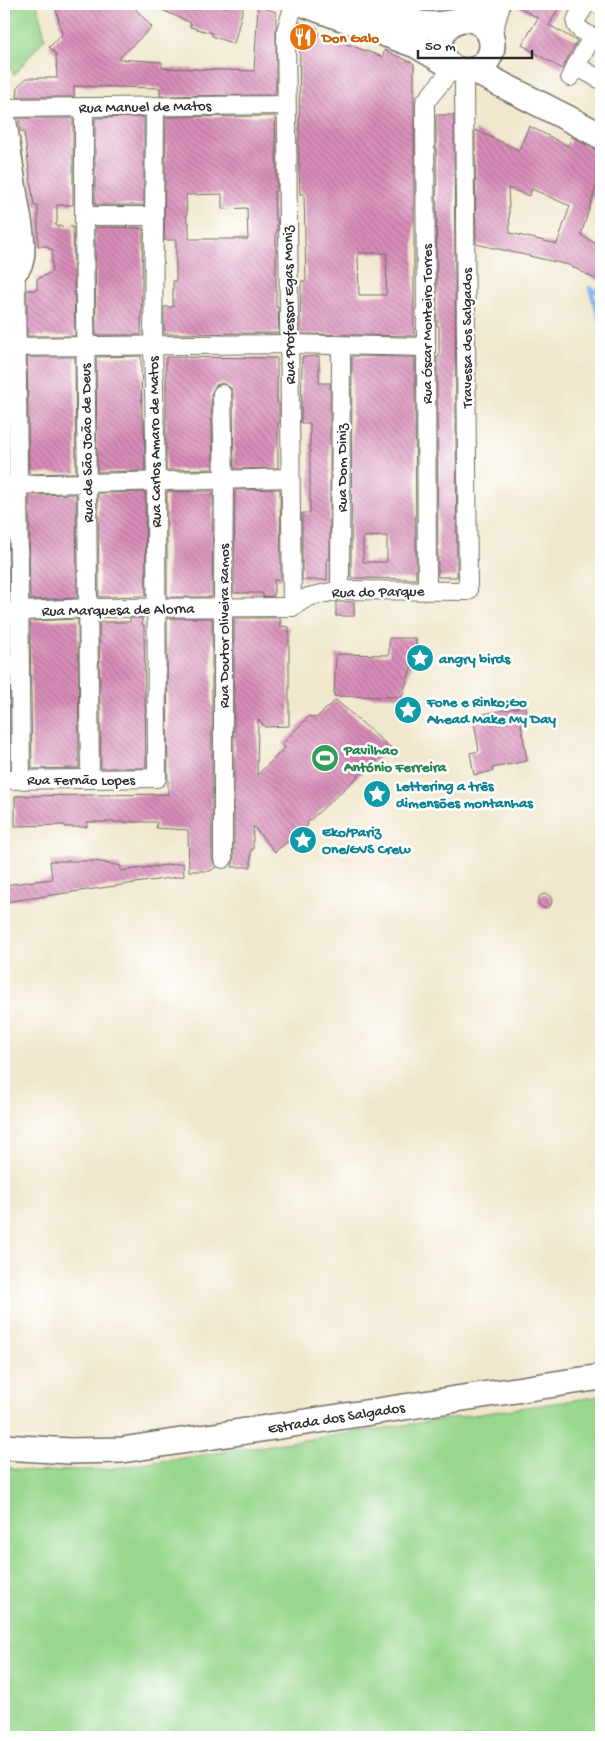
<svg xmlns="http://www.w3.org/2000/svg" width="605" height="1741" font-family="'Gochi Hand',sans-serif">
  <defs>
    <pattern id="building-back-hatch" width="6" height="6" patternUnits="userSpaceOnUse" patternTransform="scale(1.25)"><rect width="6" height="6" fill="#d88cb8"/><path d="M-1 5l2 2M0 0l6 6M5-1l2 2" fill="none" stroke="#af7396"/></pattern>
  </defs>
  <rect width="100%" height="100%" fill="#fff"/>
  <filter id="ink" filterUnits="userSpaceOnUse"><feTurbulence type="fractalNoise" baseFrequency=".02" numOctaves="2"/><feDisplacementMap in="SourceGraphic" scale="10" xChannelSelector="R" yChannelSelector="G"/><feConvolveMatrix kernelMatrix="1 2 1 2 8 2 1 2 1" color-interpolation-filters="sRGB"/></filter>
  <filter id="wash" filterUnits="userSpaceOnUse"><feTurbulence type="fractalNoise" baseFrequency=".0096" numOctaves="4" result="noise"/><feDisplacementMap in="SourceGraphic" scale="20" xChannelSelector="R" yChannelSelector="G"/><feGaussianBlur stdDeviation="1.12" result="paint"/><feColorMatrix in="noise" values="0 0 0 0 0 0 0 0 0 0 0 0 0 0 0 0 0 1.4 0 .05"/><feComposite in="paint" operator="in"/></filter>
  <g filter="url(#wash)">
    <rect width="100%" height="100%" fill="#f0e7cc"/>
    <g fill="#98d78d" stroke="#62815c">
      <path d="M13 4H37L45 38 14 75 6 56 9 19Z"/>
      <path d="M601 1396V1737H4V1467L35 1472 108 1469Z"/>
    </g>
    <g fill="none" stroke-linecap="round" stroke-linejoin="round">
      <g stroke="#7db7ee" stroke-width="4.5">
        <path d="M590 288 601 322"/>
        <path d="M590 288 601 294"/>
      </g>
    </g>
    <g id="blocks">
      <g fill="url(#building-back-hatch)" fill-rule="evenodd">
        <path d="M55 4H131L152 27 118 59 162 62V68L254 71 258 6 276 12V91L273 95 160 96V88L74 86V97H17L18 86 27 78H57L56 54 49 47 62 35Z"/>
        <path d="M149 4H218L226 7 228 4H244L234 44 212 36V33L190 27 191 23Z"/>
        <path d="M513 4H561L549 25 577 41 562 69 522 45 538 18Z"/>
        <path d="M300 22 318 28 316 33 383 57 384 50 411 62 414 64V336L300 334 301 281H306L304 194H300L298 139H299ZM358 253H387L386 295H359Z"/>
        <path d="M436 115H454L457 577H438L437 357H439V326H437Z"/>
        <path d="M275 116 277 191H274L275 219H277V231L276 232V307H278L279 333 164 334V307H173V281H176V240H164L166 117ZM222 194V209L247 208 248 239H189V222H187L186 195Z"/>
        <path d="M144 117V205H95V118Z"/>
        <path d="M19 118H73V205H57V222L55 225H57V226L73 227 75 336H27V290H37V279L52 272V249H48V246H38V206H34L24 132H21Z"/>
        <path d="M529 126 568 146 572 137 594 149 601 150V171L581 235 601 247V282L569 265 476 244 475 130 519 150ZM508 188 529 196 532 189 570 206 557 244 510 233Z"/>
        <path d="M95 227 143 228 141 335H96Z"/>
        <path d="M141 356 142 420H144L145 471 97 472 96 357Z"/>
        <path d="M319 356V383H330V560L327 558V580H302V513H310V423H301L302 357Z"/>
        <path d="M352 356 415 357 416 579 351 578ZM387 536V562H363V537Z"/>
        <path d="M27 357H75L76 473 29 474Z"/>
        <path d="M166 357 277 358V403H279V423H278V468L234 469 233 394 231 388 222 383 216 385 211 394 213 469 166 470Z"/>
        <path d="M4 358H6L7 474H4Z"/>
        <path d="M280 489 281 580H274V596L263 597V593H234L235 490Z"/>
        <path d="M213 491 212 597H167V492Z"/>
        <path d="M145 492 146 596 99 597 98 493Z"/>
        <path d="M76 494 77 598 30 600 29 495Z"/>
        <path d="M4 496H8L9 601H4Z"/>
        <rect x="336" y="602" width="18" height="14"/>
        <path d="M130 618H142V625H144L146 768H101L99 622H130Z"/>
        <path d="M167 618H212V859L216 867 210 871H189L188 830 156 828 157 822H87V827H65V825L15 826V796L168 794Z"/>
        <path d="M234 618H280V626L289 627V726L265 727 258 719 257 775 285 748 282 744 309 716 316 718 336 700 393 750 377 759 307 823 308 825 275 852 253 826V850H251V867H232L234 859Z"/>
        <path d="M78 619 79 768 32 769 30 621Z"/>
        <path d="M9 622 10 769H4V623Z"/>
        <path d="M389 638H416V652L402 697 334 696 336 654 389 655Z"/>
        <path d="M525 706 528 723 521 724 527 761 492 768 493 771 474 775 470 753 479 751 473 716Z"/>
        <path d="M50 861H95L121 866 120 871 183 863 184 876 4 902V885L52 879Z"/>
        <circle cx="545" cy="901" r="7"/>
      </g>
    </g>
  </g>
  <g filter="url(#ink)">
    <use href="#blocks" fill-opacity="0" stroke="#706d63" stroke-width="1"/>
    <g fill="none" stroke-linecap="round" stroke-linejoin="round">
      <g stroke="#706d63" stroke-width="20">
        <g id="street">
          <path d="M407 4 416 24"/>
          <path d="M598 4 601 5"/>
          <path d="M469 18 490 4"/>
          <path d="M492 37 501 4"/>
          <path d="M576 66 601 80"/>
          <path d="M570 77 592 37C570 24 573 24 586 4"/>
          <path d="M84 107V216L90 779"/>
          <path d="M4 108 286 105"/>
          <path d="M84 216H154"/>
          <path d="M14 272 16 282 21 779"/>
          <path d="M4 347 289 344 425 347"/>
          <path d="M222 394 224 479 223 583V859"/>
          <path d="M4 485 290 478"/>
          <path d="M340 590 341 346"/>
          <path d="M427 590 425 102 453 68"/>
          <path d="M292 607 308 597 340 590 468 591 464 85"/>
          <path d="M292 607 286 31 294 4"/>
          <path d="M4 612 88 608 292 607"/>
          <path d="M4 780 157 778 156 481 153 345 155 106"/>
        </g>
      </g>
      <g stroke="#706d63" stroke-width="28">
        <g id="secondary">
          <path d="M304 4 416 45 448 64"/>
          <path d="M362 4C391 15 419 30 450 23"/>
          <circle cx="466" cy="45" r="26"/>
          <path d="M473 70 573 121 601 136"/>
          <path d="M4 123C8 150 12 177 16 204 19 221 24 242 21 259 19 269 13 273 4 278"/>
          <path d="M4 1447 70 1451 122 1450 601 1377"/>
        </g>
      </g>
      <use href="#street" stroke="#fff" stroke-width="18"/>
      <use href="#secondary" stroke="#fff" stroke-width="25"/>
    </g>
  </g>
  <defs>
    <g id="restaurant-disc" transform="scale(1.4375)"><circle r="9.5" fill="#e8710a" stroke="#fff"/><path d="M-5-6h1v4h1v-4h1v4h1v-4h1v5L-1.5 .5V6h-2V.5L-5-1ZM5-6V6H3V1.5H1.5Q1.5-4 5-6Z" fill="#fff"/></g>
    <g id="sight-disc" transform="scale(1.4375)"><circle r="9.5" fill="#0f9aa8" stroke="#fff"/><path d="M0-6L1.8-2.2L6-1.7L2.9 1.2L3.7 5.4L0 3.3L-3.7 5.4L-2.9 1.2L-6-1.7L-1.8-2.2Z" fill="#fff"/></g>
    <g id="stadium-disc" transform="scale(1.4375)"><circle r="9.5" fill="#2e9e5b" stroke="#fff"/><path d="M0-5a6.5 5 0 1 0 0 10a6.5 5 0 1 0 0-10ZM-3.5-1.8h7v3.6h-7Z" fill="#fff"/></g>
  </defs>
  <g fill-rule="evenodd">
    <use href="#restaurant-disc" x="303" y="37"/>
    <use href="#sight-disc" x="420" y="658"/>
    <use href="#sight-disc" x="408" y="710"/>
    <use href="#stadium-disc" x="325" y="758"/>
    <use href="#sight-disc" x="377" y="794"/>
    <use href="#sight-disc" x="303" y="840"/>
  </g>
  <g text-anchor="middle" stroke-width="5" stroke-linejoin="round" paint-order="stroke">
    <g font-size="15" font-weight="bold" fill="#c56008" stroke="#fff" text-anchor="start">
      <text x="322" y="42">Don Galo</text>
    </g>
    <g font-size="15" fill="#2b2b2b" stroke="#fff">
      <text transform="translate(145 106) rotate(-1)" y="5">Rua Manuel de Matos</text>
      <text transform="translate(288 305) rotate(-91)" y="5">Rua Professor Egas Moniz</text>
      <text transform="translate(426 324) rotate(-90)" y="5">Rua Óscar Monteiro Torres</text>
      <text transform="translate(466 338) rotate(-90)" y="5">Travessa dos Salgados</text>
      <text transform="translate(154 442) rotate(-91)" y="5">Rua Carlos Amaro de Matos</text>
      <text transform="translate(86 443) rotate(-91)" y="5">Rua de São João de Deus</text>
      <text transform="translate(341 468) rotate(-90)" y="5">Rua Dom Diniz</text>
      <text transform="translate(378 591) rotate(-1)" y="5">Rua do Parque</text>
      <text transform="translate(118 609) rotate(-1)" y="5">Rua Marquesa de Alorna</text>
      <text transform="translate(223 626) rotate(-90)" y="5">Rua Doutor Oliveira Ramos</text>
      <text x="81" y="784">Rua Fernão Lopes</text>
      <text transform="translate(336 1417) rotate(-9)" y="5">Estrada dos Salgados</text>
    </g>
    <g font-size="15" font-weight="bold" fill="#0d838f" stroke="#fff" text-anchor="start">
      <text x="439" y="663">angry birds</text>
      <text x="427" y="706">Fone e Rinko;Go<tspan x="427" dy="17">Ahead Make My Day</tspan></text>
      <text x="396" y="790">Lettering a três<tspan x="396" dy="17">dimensões montanhas</tspan></text>
      <text x="322" y="836">Eko/Pariz<tspan x="322" dy="17">One/GVS Crew</tspan></text>
    </g>
    <g font-size="15" font-weight="bold" fill="#27864d" stroke="#fff" text-anchor="start">
      <text x="344" y="754">Pavilhao<tspan x="344" dy="17">António Ferreira</tspan></text>
    </g>
  </g>
  <rect width="605" height="1741" fill="none" stroke="#fff" stroke-width="20"/>
  <path d="M418 50v8h114v-8" fill="none" stroke="#2b2b2b" stroke-width="2.5"/>
  <text x="425" y="50" font-size="15" fill="#2b2b2b" stroke="#ffffff" stroke-width="4" paint-order="stroke">50 m</text>
</svg>
